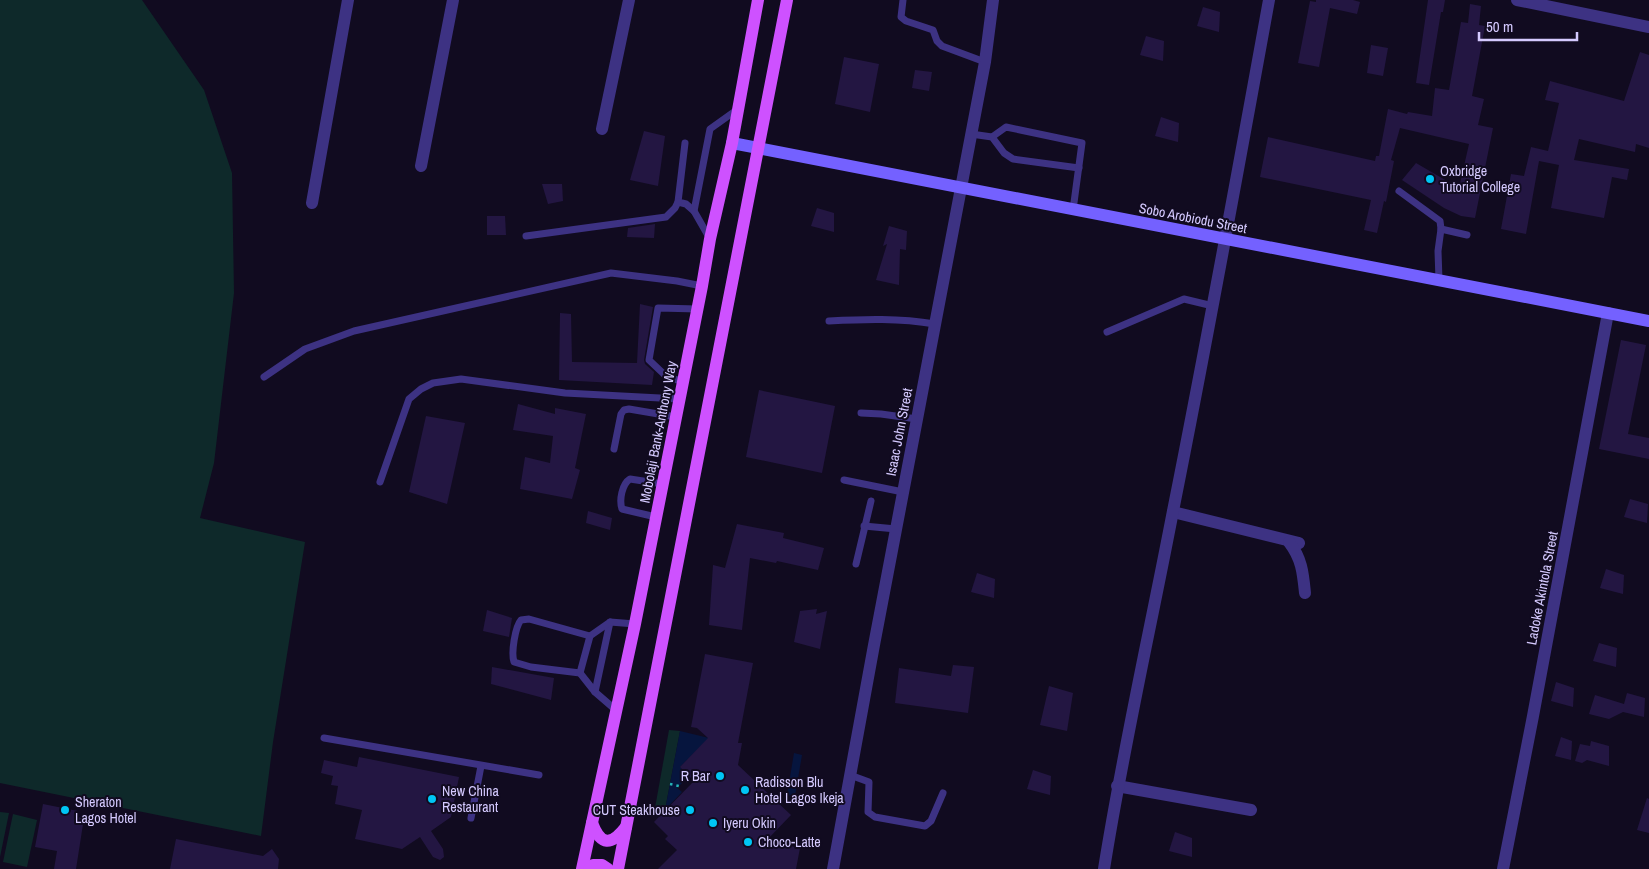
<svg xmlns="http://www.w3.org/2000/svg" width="1649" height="869" font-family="'Archivo Narrow',sans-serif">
  <rect width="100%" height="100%" fill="#110b20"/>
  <g fill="#0e292a">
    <path d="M0 0H142L204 90 232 173 234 293 214 463 200 518 305 542 273 742 261 836 0 783Z"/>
    <path d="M669 730 680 731 665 810 655 808Z"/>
    <path d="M0 812 9 813 0 857Z"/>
    <path d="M13 814 37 820 27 867 3 862Z"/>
  </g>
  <g fill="#06153e">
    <path d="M680 731 709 738 680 767 689 776 677 788 682 792 665 810Z"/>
    <path d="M794 753 802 755 795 796 787 795Z"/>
  </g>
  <g fill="#231642">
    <path d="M1316 0H1353L1360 2 1357 14 1330 8 1319 67 1298 63 1310 1 1316 2Z"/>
    <path d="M1428 0H1445L1443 12H1441L1429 85 1416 83Z"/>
    <path d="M1470 4 1481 6 1479 25 1485 26 1472 96 1484 99 1478 125 1493 128 1475 218 1461 216 1444 208 1402 180 1416 163 1459 188 1469 144 1400 128 1391 160 1394 161 1386 202 1384 201 1377 233 1364 230 1371 200 1260 177 1268 137 1375 161 1376 156H1379L1388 109 1407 114 1408 112 1432 116 1435 88 1449 90 1461 22 1468 23Z"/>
    <path d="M1203 7 1220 12 1219 32 1197 26Z"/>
    <path d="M1146 36 1164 41 1163 61 1140 55Z"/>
    <path d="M1371 45 1388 48 1383 76 1367 73Z"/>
    <path d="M1640 52 1649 55V148L1636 144 1635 152 1579 139 1574 160 1629 169 1627 180 1612 177 1604 218 1551 208 1559 165 1539 161 1526 234 1501 229 1511 174 1524 176 1531 147 1548 151 1559 103 1545 100 1550 81 1624 101Z"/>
    <path d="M844 57 879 64 870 112 835 104Z"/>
    <path d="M915 70 932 72 929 91 912 88Z"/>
    <path d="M1161 117 1179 123 1178 142 1155 136Z"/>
    <path d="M644 131 665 136 658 186 630 180Z"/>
    <path d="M542 184H562L563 201 548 204Z"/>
    <path d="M817 208 834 213V232L811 226Z"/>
    <path d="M487 216H505L506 235H487Z"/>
    <path d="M655 224 654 238 627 237 628 228Z"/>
    <path d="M889 226 907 231 906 250 900 249 899 285 876 280 887 244 883 246Z"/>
    <path d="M640 304 653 307 644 360 645 364 654 372 652 385 559 380 560 313 571 314 572 362 637 363Z"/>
    <path d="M1621 340 1646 345 1628 434 1649 438V459L1599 449Z"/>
    <path d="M759 390 835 406 822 473 746 457Z"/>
    <path d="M518 404 555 414V408L586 414 575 468 580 470 572 499 520 489 525 457 550 463 553 436 513 430Z"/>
    <path d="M426 416 465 423 447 504 409 492Z"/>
    <path d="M1630 499 1648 504 1647 523 1624 517Z"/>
    <path d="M588 511 612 518 610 530 586 523Z"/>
    <path d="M737 524 784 533 783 538 824 548 818 570 777 561 776 563 750 558 742 630 709 625 713 565 725 568Z"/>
    <path d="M1606 569 1624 575 1623 594 1600 588Z"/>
    <path d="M977 573 995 579 994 598 971 592Z"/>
    <path d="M817 609 816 614 827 611 820 649 794 642 800 611Z"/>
    <path d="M487 610 512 618 509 637 483 631Z"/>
    <path d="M1599 643 1617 648 1616 667 1593 661Z"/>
    <path d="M705 654 753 663 738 743H742L738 765 791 815 766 841 800 848 796 869H658L677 850 665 839 668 836 654 822 694 781 680 767 708 738 697 728 691 727Z"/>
    <path d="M953 665 974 667 968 713 895 703 899 668 951 676Z"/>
    <path d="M492 667 554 678 551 700 491 684Z"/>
    <path d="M1556 682 1574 688 1573 707 1551 701Z"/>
    <path d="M1049 686 1073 693 1067 731 1040 725Z"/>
    <path d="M1627 693 1645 698 1644 717 1623 712 1609 719 1589 714 1595 695 1624 704Z"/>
    <path d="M1561 737 1572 741 1571 760 1555 756Z"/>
    <path d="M1591 741 1609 746V766L1587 760 1582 763 1575 761 1580 744 1590 746Z"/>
    <path d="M359 757 459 777 451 817 431 831 443 849 444 857 440 860 433 857 420 837 402 849 355 839 362 810 335 804 338 786 331 785 333 776 321 773 324 760 357 767Z"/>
    <path d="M1033 770 1051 776 1050 795 1027 789Z"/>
    <path d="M1647 798 1649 799V833L1637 830Z"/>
    <path d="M43 804 78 811 77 817 84 818 76 869H54L57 851 35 847Z"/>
    <path d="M1175 832 1192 838V857L1169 851Z"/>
    <path d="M176 839 263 856 272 849 279 859 278 869H170Z"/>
  </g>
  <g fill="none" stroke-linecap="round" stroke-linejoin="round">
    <path stroke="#25b4b8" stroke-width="2.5" stroke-dasharray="2.5 4" stroke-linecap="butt" d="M670 784 679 786"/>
    <g stroke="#3d3283" stroke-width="7">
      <path d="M903 0 901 17 906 21 933 30 937 41 942 46 985 62"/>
      <path d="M971 134 992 137 1004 153 1013 159 1079 168"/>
      <path d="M992 137 1006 127 1082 143 1073 210"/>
      <path d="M685 143 678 202 686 204 694 211"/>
      <path d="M1399 191 1440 221 1441 229 1438 251 1439 280"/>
      <path d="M1441 229 1467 235"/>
      <path d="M526 236 666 217 675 208 678 202"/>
      <path d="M710 239 694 211 710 129 738 109"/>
      <path d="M829 321C865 319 899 318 935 324"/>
      <path d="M1107 332 1184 299 1213 306"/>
      <path d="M264 377 305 349 354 331 611 273 677 281 702 286"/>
      <path d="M683 381 668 378 649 360 658 308 698 309"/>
      <path d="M861 413 881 414 917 419"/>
      <path d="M614 449 621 414 624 410 629 409 676 417"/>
      <path d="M844 480 903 492"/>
      <path d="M380 482 409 399 421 389 433 383 461 379 565 393 679 399"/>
      <path d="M656 517 622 509C619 500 622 484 630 479L663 484"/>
      <path d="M864 526 896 529"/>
      <path d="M856 564 871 501"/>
      <path d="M580 673 531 667 514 662C511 653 515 627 521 620L529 619 590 636"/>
      <path d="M595 692 610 622"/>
      <path d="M617 711 595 692 580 673 590 636 610 622 635 624"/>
      <path d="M324 738 539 775"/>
      <path d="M850 775 869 782 868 812 875 817 925 826 931 821 943 793"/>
      <path d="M471 818 481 766"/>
    </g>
    <g stroke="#3d3283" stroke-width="12">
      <path d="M1517 0 1649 27"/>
      <path d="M602 129 629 0"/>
      <path d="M421 166 453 0"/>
      <path d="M312 203 348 0"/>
      <path d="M1173 512 1299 543"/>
      <path d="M1289 542C1302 559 1303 573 1305 593"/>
      <path d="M1117 786 1251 810"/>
      <path d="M833 869 874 645 985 62 993 0"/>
      <path d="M1104 869C1123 749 1150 631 1173 511 1207 341 1238 171 1269 0"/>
      <path d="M1503 869 1533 716 1608 313"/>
    </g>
    <path stroke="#7461ff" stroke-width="12" d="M732 143 1649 321"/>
    <g stroke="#ce51ff" stroke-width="12">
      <path d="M592 823C601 846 611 846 626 827"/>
      <path d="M582 869 635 624 702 286 710 239 732 143 758 0"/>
      <path d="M589 869 593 865H602L608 869"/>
      <path d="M618 869 787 0"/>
    </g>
  </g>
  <g fill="#00c6f5" stroke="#110b20" stroke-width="2">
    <circle cx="1430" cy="179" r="5"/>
    <circle cx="720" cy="776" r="5"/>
    <circle cx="745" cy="790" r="5"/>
    <circle cx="432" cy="799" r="5"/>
    <circle cx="65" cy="810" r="5"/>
    <circle cx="690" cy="810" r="5"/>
    <circle cx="713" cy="823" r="5"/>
    <circle cx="748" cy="842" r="5"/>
  </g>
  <g text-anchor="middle" stroke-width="4" stroke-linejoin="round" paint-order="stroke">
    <g font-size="14" fill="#d5caff" stroke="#110b20" text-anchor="start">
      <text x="1440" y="176">Oxbridge<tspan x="1440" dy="16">Tutorial College</tspan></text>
      <text x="710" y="781" text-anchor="end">R Bar</text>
      <text x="755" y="787">Radisson Blu<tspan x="755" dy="16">Hotel Lagos Ikeja</tspan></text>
      <text x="442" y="796">New China<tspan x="442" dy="16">Restaurant</tspan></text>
      <text x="75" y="807">Sheraton<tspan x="75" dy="16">Lagos Hotel</tspan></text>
      <text x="680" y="815" text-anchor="end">CUT Steakhouse</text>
      <text x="723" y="828">Iyeru Okin</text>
      <text x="758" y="847">Choco-Latte</text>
    </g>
    <g font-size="14" fill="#d5caff" stroke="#110b20">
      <text transform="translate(1193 218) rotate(11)" y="5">Sobo Arobiodu Street</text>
      <text transform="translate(658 432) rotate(-79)" y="5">Mobolaji Bank-Anthony Way</text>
      <text transform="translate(899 432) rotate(-79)" y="5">Isaac John Street</text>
      <text transform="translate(1542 588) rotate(-79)" y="5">Ladoke Akintola Street</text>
    </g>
  </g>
  <path d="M1479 32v8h98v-8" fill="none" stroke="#d5caff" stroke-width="2.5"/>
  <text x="1486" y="32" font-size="15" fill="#d5caff" stroke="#110b20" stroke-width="4" paint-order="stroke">50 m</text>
</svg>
